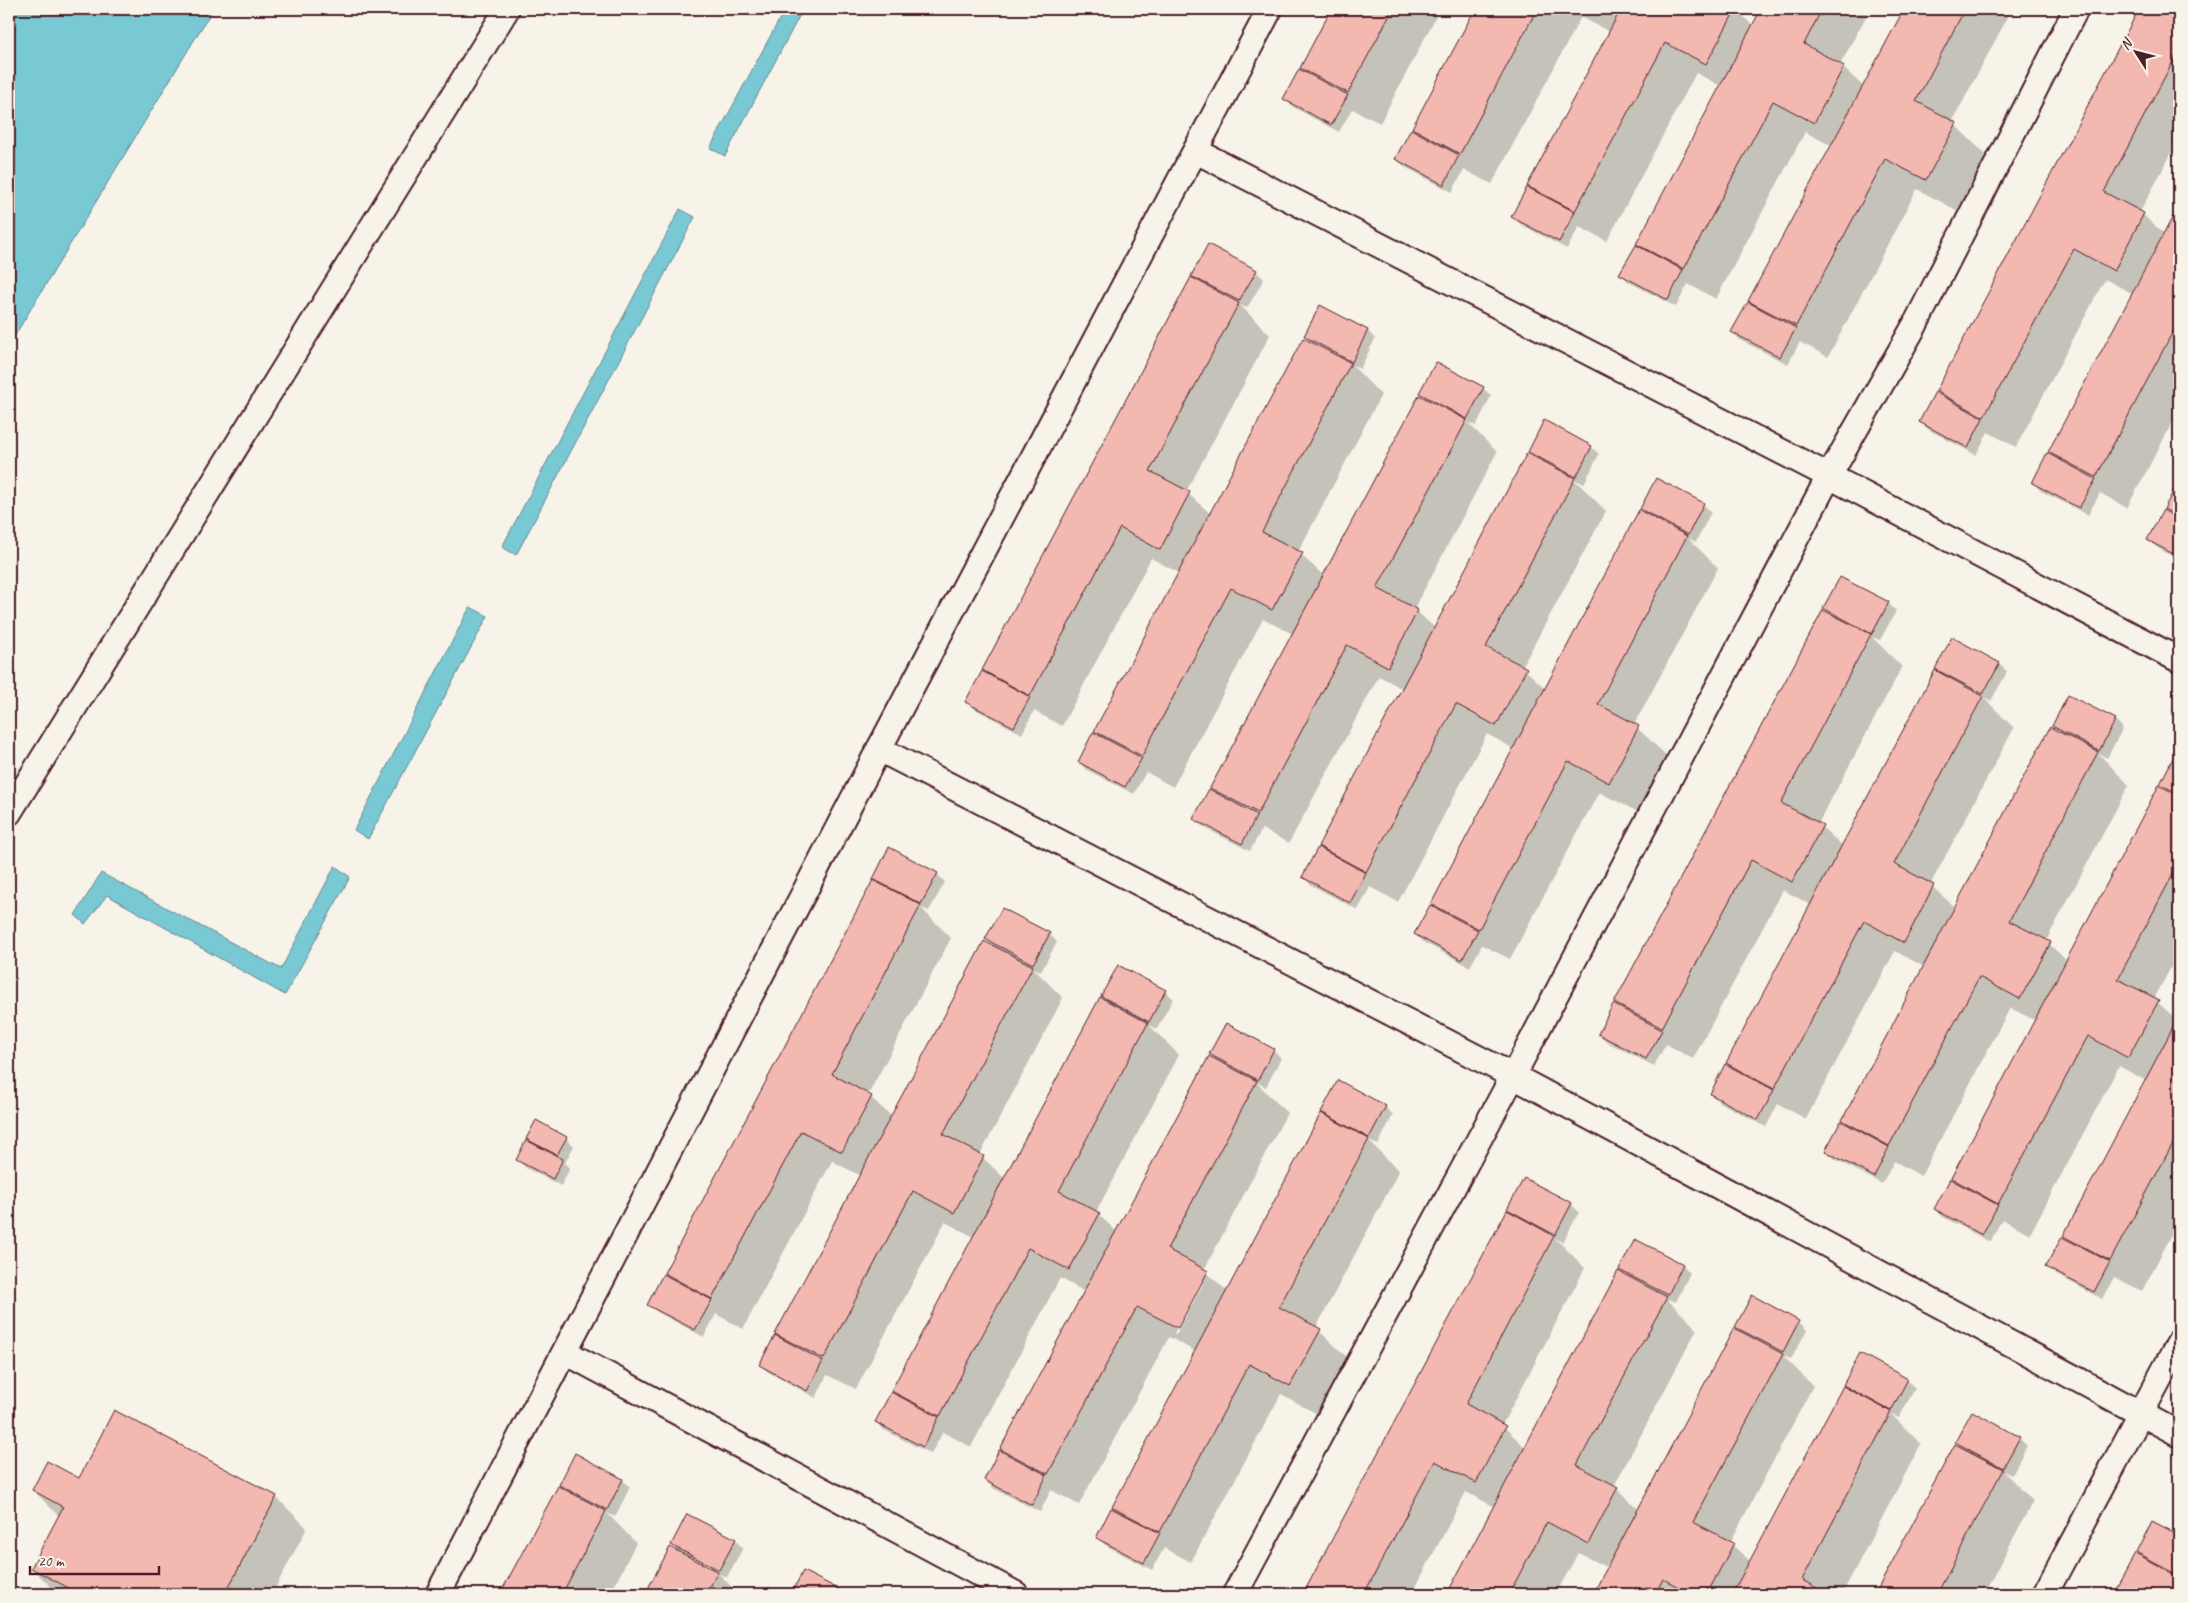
<svg xmlns="http://www.w3.org/2000/svg" width="2188" height="1603" font-family="Caveat,sans-serif">
  <rect width="100%" height="100%" fill="#f7f3e8"/>
  <filter id="ink" filterUnits="userSpaceOnUse"><feTurbulence type="fractalNoise" baseFrequency=".02" numOctaves="2"/><feDisplacementMap in="SourceGraphic" scale="10" xChannelSelector="R" yChannelSelector="G"/><feConvolveMatrix kernelMatrix="1 2 1 2 8 2 1 2 1" color-interpolation-filters="sRGB"/></filter>
  <g filter="url(#ink)">
    <g fill="#79c9d4" stroke="#668590">
      <path d="M9 9H213L9 345Z"/>
      <path d="M785 9H803L725 156 710 148Z"/>
      <path d="M680 209 695 217 516 555 502 547Z"/>
      <path d="M470 607 488 616 368 839 354 830Z"/>
      <path d="M335 866 350 877 285 995 107 895 85 924 75 915 101 873 281 969Z"/>
    </g>
    <g fill="#0003" fill-rule="evenodd">
      <path d="M1333 9H1440L1380 123 1352 109 1339 132 1293 107 1285 99 1308 74 1301 68Z"/>
      <path d="M1477 9H1736L1753 26 1762 9H1870L1840 65 1864 87 1905 9H2012L1952 122 1987 156 1958 211 1917 189 1828 357 1800 342 1788 364 1740 340 1733 332 1756 307 1750 301 1832 146 1805 132 1716 299 1688 284 1676 307 1629 282 1621 274 1644 250 1638 243 1721 86 1696 73 1607 241 1579 227 1567 249 1520 224 1513 216 1535 192 1529 185 1610 32 1581 17 1492 184 1464 170 1452 192 1405 167 1397 159 1420 135 1413 128Z"/>
      <path d="M2140 9H2179V139L2140 212 2165 235 2179 207V410L2127 508 2100 493 2088 515 2041 491 2033 483 2056 458 2049 452 2133 294 2105 279 2016 447 1988 432 1976 455 1929 430 1921 422 1945 399 1937 391Z"/>
      <path d="M1256 271 1264 279 1247 308 1240 305 1270 335 1186 492 1211 514 1313 344 1305 336 1320 307 1368 331 1375 339 1360 369 1352 365 1381 395 1298 552 1324 576 1427 400 1421 393 1436 363 1483 388 1491 396 1476 426 1467 422 1497 452 1414 609 1435 628 1536 458 1529 452 1591 447 1599 454 1584 484 1574 479 1606 511 1522 667 1546 689 1648 515 1641 509 1703 504 1711 512 1696 542 1688 538 1718 568 1634 725 1669 758 1640 813 1599 792 1510 959 1482 945 1470 967 1423 942 1415 934 1439 910 1432 904 1514 749 1487 734 1398 902 1370 887 1358 910 1311 885 1303 877 1326 852 1320 846 1403 689 1379 676 1289 843 1262 829 1250 851 1203 827 1195 819 1219 796 1212 788 1293 634 1263 619 1173 787 1146 772 1134 794 1087 770 1079 762 1102 737 1095 731 1179 573 1151 558 1062 726 1034 711 1022 734 975 709 967 701 990 677 984 670 1200 282 1193 276Z"/>
      <path d="M2179 483V560L2156 547 2148 539 2173 516 2166 508Z"/>
      <path d="M1888 603 1896 611 1880 640 1872 637 1902 667 1818 824 1843 846 1943 675 1937 669 1999 664 2007 672 1991 701 1984 698 2014 728 1930 885 1956 908 2061 733 2053 725 2068 696 2115 720 2123 728 2107 758 2098 753 2129 785 2046 941 2067 961 2168 790 2161 783 2177 754 2179 755V952L2154 999 2178 1021 2179 1019V1221L2142 1291 2114 1277 2102 1299 2055 1274 2047 1267 2071 1242 2064 1236 2146 1081 2119 1066 2030 1234 2002 1219 1990 1242 1943 1217 1935 1209 1959 1185 1952 1178 2036 1021 2010 1008 1921 1176 1894 1161 1882 1184 1835 1159 1827 1151 1850 1127 1843 1120 1924 967 1895 951 1806 1119 1778 1104 1766 1127 1719 1102 1711 1094 1734 1069 1727 1063 1811 905 1783 890 1693 1059 1666 1044 1654 1066 1607 1042 1599 1034 1622 1009 1616 1003 1833 616 1825 608Z"/>
      <path d="M937 874 945 882 929 911 921 908 951 938 868 1095 892 1117 994 947 987 939 1049 934 1057 942 1041 971 1033 968 1063 998 980 1155 1005 1179 1109 1003 1102 996 1165 991 1173 999 1157 1029 1149 1025 1179 1055 1096 1212 1117 1232 1217 1061 1210 1054 1273 1050 1281 1058 1266 1087 1256 1082 1287 1113 1204 1270 1228 1292 1329 1118 1323 1112 1338 1082 1385 1107 1393 1115 1378 1145 1369 1141 1399 1171 1316 1328 1351 1361 1321 1416 1281 1394 1191 1562 1164 1548 1152 1570 1105 1545 1097 1537 1120 1513 1114 1506 1196 1352 1169 1337 1079 1505 1051 1490 1040 1512 993 1488 985 1480 1008 1455 1002 1449 1085 1292 1060 1278 971 1447 943 1432 931 1454 884 1430 876 1422 899 1397 893 1390 974 1237 945 1222 856 1389 827 1375 816 1398 768 1372 760 1365 783 1340 777 1334 861 1176 832 1161 743 1329 716 1314 704 1337 657 1312 649 1304 672 1279 665 1273 881 885 874 878ZM1201 1282H1204L1176 1334 1174 1333Z"/>
      <path d="M537 1122 566 1138 574 1146 565 1163 570 1168 561 1186 526 1168 518 1160Z"/>
      <path d="M1571 1204 1579 1212 1563 1242 1555 1238 1585 1268 1502 1425 1526 1448 1629 1277 1621 1269 1636 1240 1683 1265 1690 1273 1676 1302 1666 1298 1697 1329 1614 1486 1639 1510 1743 1333 1736 1327 1752 1297 1799 1322 1807 1330 1791 1359 1783 1356 1813 1386 1730 1543 1751 1562 1851 1391 1844 1385 1907 1380 1915 1388 1899 1418 1891 1414 1921 1444 1842 1594H1594L1608 1568 1578 1553 1556 1594H1449L1495 1507 1466 1492 1412 1594H1304L1507 1212 1515 1216 1509 1209Z"/>
      <path d="M2019 1438 2027 1446 2011 1475 2003 1471 2033 1501 1984 1594H1876L1955 1445 1963 1449 1956 1442Z"/>
      <path d="M79 1479 276 1497 307 1528 272 1594H58L32 1568 59 1516 33 1490Z"/>
      <path d="M623 1480 630 1487 615 1517 607 1513 636 1543 610 1594H502L559 1487 567 1491 560 1484Z"/>
      <path d="M2153 1523 2179 1537V1594H2115L2135 1555 2144 1559 2137 1552Z"/>
      <path d="M735 1540 743 1548 727 1577 719 1574 739 1594H646L671 1548 680 1553 672 1545Z"/>
      <path d="M804 1572 845 1594H792Z"/>
    </g>
    <g fill="#f3b8b0" stroke="#4a1f2b">
      <path d="M1331 9H1393L1348 93 1300 68Z"/>
      <path d="M1475 9H1537L1460 154 1412 128Z"/>
      <path d="M1621 9H1736L1706 64 1665 43 1575 211 1527 186Z"/>
      <path d="M1761 9H1822L1804 44 1844 66 1814 123 1773 101 1684 269 1636 244Z"/>
      <path d="M1904 9H1965L1916 101 1957 123 1926 180 1885 159 1796 326 1748 301Z"/>
      <path d="M2139 9H2166L2179 16V50L2104 192 2144 213 2114 271 2074 249 1984 417 1936 391Z"/>
      <path d="M1299 69 1348 95 1331 125 1283 99Z"/>
      <path d="M1411 129 1459 155 1444 185 1395 159Z"/>
      <path d="M1527 187 1575 212 1559 242 1511 217Z"/>
      <path d="M2179 205V320L2096 477 2048 452Z"/>
      <path d="M1208 244 1257 270 1239 301 1191 276Z"/>
      <path d="M1636 245 1683 270 1668 300 1619 274Z"/>
      <path d="M1191 277 1239 303 1150 471 1190 492 1160 550 1120 528 1030 696 982 670Z"/>
      <path d="M1748 302 1796 328 1780 357 1731 332Z"/>
      <path d="M1320 305 1368 330 1352 362 1304 336Z"/>
      <path d="M1303 338 1351 363 1262 532 1303 553 1272 610 1231 588 1142 756 1094 731Z"/>
      <path d="M1436 362 1484 387 1467 419 1419 393Z"/>
      <path d="M1935 392 1983 418 1968 448 1919 422Z"/>
      <path d="M1419 395 1467 420 1377 588 1418 610 1388 667 1347 645 1258 813 1210 788Z"/>
      <path d="M1544 420 1592 446 1576 477 1528 452Z"/>
      <path d="M1527 453 1575 478 1486 647 1527 668 1496 726 1456 704 1366 872 1318 846Z"/>
      <path d="M2047 453 2096 479 2079 508 2032 483Z"/>
      <path d="M1656 478 1704 503 1688 535 1640 509Z"/>
      <path d="M2179 480V517L2164 509Z"/>
      <path d="M1639 510 1687 536 1598 704 1639 726 1609 783 1568 761 1479 929 1431 904Z"/>
      <path d="M2163 510 2179 519V557L2147 540Z"/>
      <path d="M1840 577 1889 602 1872 634 1823 608Z"/>
      <path d="M1823 610 1871 634 1781 803 1823 825 1792 882 1751 860 1662 1028 1614 1003Z"/>
      <path d="M1952 637 2000 663 1983 694 1935 669Z"/>
      <path d="M1935 670 1983 696 1894 864 1934 885 1904 943 1864 921 1774 1089 1726 1063Z"/>
      <path d="M982 671 1030 697 1014 727 965 702Z"/>
      <path d="M2068 695 2116 719 2099 751 2052 726Z"/>
      <path d="M2050 727 2098 752 2009 921 2051 942 2020 999 1979 977 1889 1146 1842 1120Z"/>
      <path d="M1093 732 1142 758 1125 787 1078 762Z"/>
      <path d="M2176 752 2179 754V794L2160 784Z"/>
      <path d="M2159 785 2179 796V863L2118 979 2159 1000 2128 1058 2088 1036 1998 1204 1951 1178Z"/>
      <path d="M1209 789 1257 815 1242 844 1193 819Z"/>
      <path d="M889 847 938 873 921 904 873 879Z"/>
      <path d="M1318 847 1366 873 1350 903 1302 877Z"/>
      <path d="M873 880 921 905 832 1074 872 1096 842 1152 801 1131 712 1299 664 1273Z"/>
      <path d="M1430 905 1478 930 1462 960 1414 934Z"/>
      <path d="M1002 908 1050 933 1033 964 985 939Z"/>
      <path d="M984 941 1033 966 943 1134 984 1156 954 1213 913 1191 824 1359 775 1334Z"/>
      <path d="M1118 965 1166 990 1149 1022 1101 996Z"/>
      <path d="M1100 997 1148 1023 1059 1191 1100 1213 1069 1270 1028 1248 940 1416 891 1391Z"/>
      <path d="M1613 1004 1662 1030 1646 1059 1598 1034Z"/>
      <path d="M2179 1016V1132L2110 1261 2063 1236Z"/>
      <path d="M1226 1023 1274 1049 1258 1080 1209 1054Z"/>
      <path d="M1209 1056 1257 1081 1167 1249 1208 1271 1178 1328 1137 1307 1048 1474 1000 1449Z"/>
      <path d="M1725 1064 1774 1090 1758 1120 1710 1094Z"/>
      <path d="M1338 1080 1386 1106 1369 1138 1321 1112Z"/>
      <path d="M1321 1113 1369 1139 1279 1307 1321 1329 1290 1386 1249 1364 1160 1532 1112 1507Z"/>
      <path d="M536 1120 567 1137 557 1155 526 1139Z"/>
      <path d="M1841 1121 1889 1147 1874 1177 1825 1151Z"/>
      <path d="M526 1140 563 1159 553 1179 516 1160Z"/>
      <path d="M1524 1178 1572 1203 1555 1235 1507 1209Z"/>
      <path d="M1950 1179 1998 1205 1982 1235 1934 1209Z"/>
      <path d="M1507 1210 1554 1236 1466 1404 1506 1426 1476 1483 1435 1461 1364 1594H1303Z"/>
      <path d="M2062 1237 2110 1262 2094 1292 2045 1267Z"/>
      <path d="M1635 1239 1683 1264 1668 1295 1619 1270Z"/>
      <path d="M1618 1271 1667 1297 1577 1465 1618 1487 1588 1544 1547 1522 1509 1594H1447Z"/>
      <path d="M663 1274 712 1300 695 1330 647 1305Z"/>
      <path d="M1752 1295 1799 1321 1783 1352 1735 1327Z"/>
      <path d="M1734 1328 1783 1354 1693 1522 1734 1543 1707 1594H1692L1663 1579 1655 1594H1593Z"/>
      <path d="M775 1335 823 1361 807 1391 759 1365Z"/>
      <path d="M1860 1353 1908 1379 1891 1411 1843 1385Z"/>
      <path d="M1843 1386 1891 1412 1802 1580 1828 1594H1732Z"/>
      <path d="M891 1392 939 1417 923 1447 875 1422Z"/>
      <path d="M114 1410 277 1496 225 1594H80L31 1568 63 1507 32 1490 47 1461 79 1478Z"/>
      <path d="M1972 1411 2020 1437 2003 1468 1955 1442Z"/>
      <path d="M1955 1444 2003 1469 1937 1594H1875Z"/>
      <path d="M999 1450 1047 1475 1032 1505 984 1480Z"/>
      <path d="M575 1453 623 1479 607 1510 559 1485Z"/>
      <path d="M558 1486 606 1511 562 1594H500Z"/>
      <path d="M1111 1508 1160 1533 1144 1563 1096 1538Z"/>
      <path d="M687 1514 736 1539 719 1570 671 1545Z"/>
      <path d="M2152 1521 2179 1535V1576L2136 1553Z"/>
      <path d="M670 1547 718 1572 706 1594H645Z"/>
      <path d="M2135 1554 2179 1577V1587L2175 1594H2113Z"/>
      <path d="M803 1571 848 1594H791Z"/>
    </g>
    <g fill="none" stroke-linecap="round" stroke-linejoin="round">
      <g stroke="#4a1f2b" stroke-width="28">
        <g id="lane">
          <path d="M1196 151 1829 476 2179 660"/>
          <path d="M879 749 1513 1076 2179 1434"/>
          <path d="M9 813 507 9"/>
          <path d="M565 1352 1016 1594"/>
          <path d="M438 1594 879 749 1270 9"/>
          <path d="M1235 1594 1513 1076 1829 476 1915 325 2076 9"/>
          <path d="M2045 1594 2179 1342"/>
        </g>
      </g>
      <use href="#lane" stroke="#f7f3e8" stroke-width="24"/>
    </g>
  </g>
  <rect width="2188" height="1603" fill="none" stroke="#f7f3e8" stroke-width="30"/>
  <rect x="15" y="15" width="2158" height="1573" fill="none" stroke="#4a1f2b" stroke-width="2" filter="url(#ink)"/>
  <g transform="translate(2136 52) rotate(306)" stroke="#f7f3e8" stroke-width="4" paint-order="stroke">
  <path d="M0-4L9 19L0 12L-9 19Z" fill="#4a1f2b"/>
  <text y="-8" font-size="14" font-weight="bold" text-anchor="middle" fill="#4a1f2b">N</text>
  </g>
  <path d="M30 1566v8h129v-8" fill="none" stroke="#4a1f2b" stroke-width="2.5"/>
  <text x="38" y="1566" font-size="15" fill="#4a1f2b" stroke="#f7f3e8" stroke-width="4" paint-order="stroke">20 m</text>
</svg>
